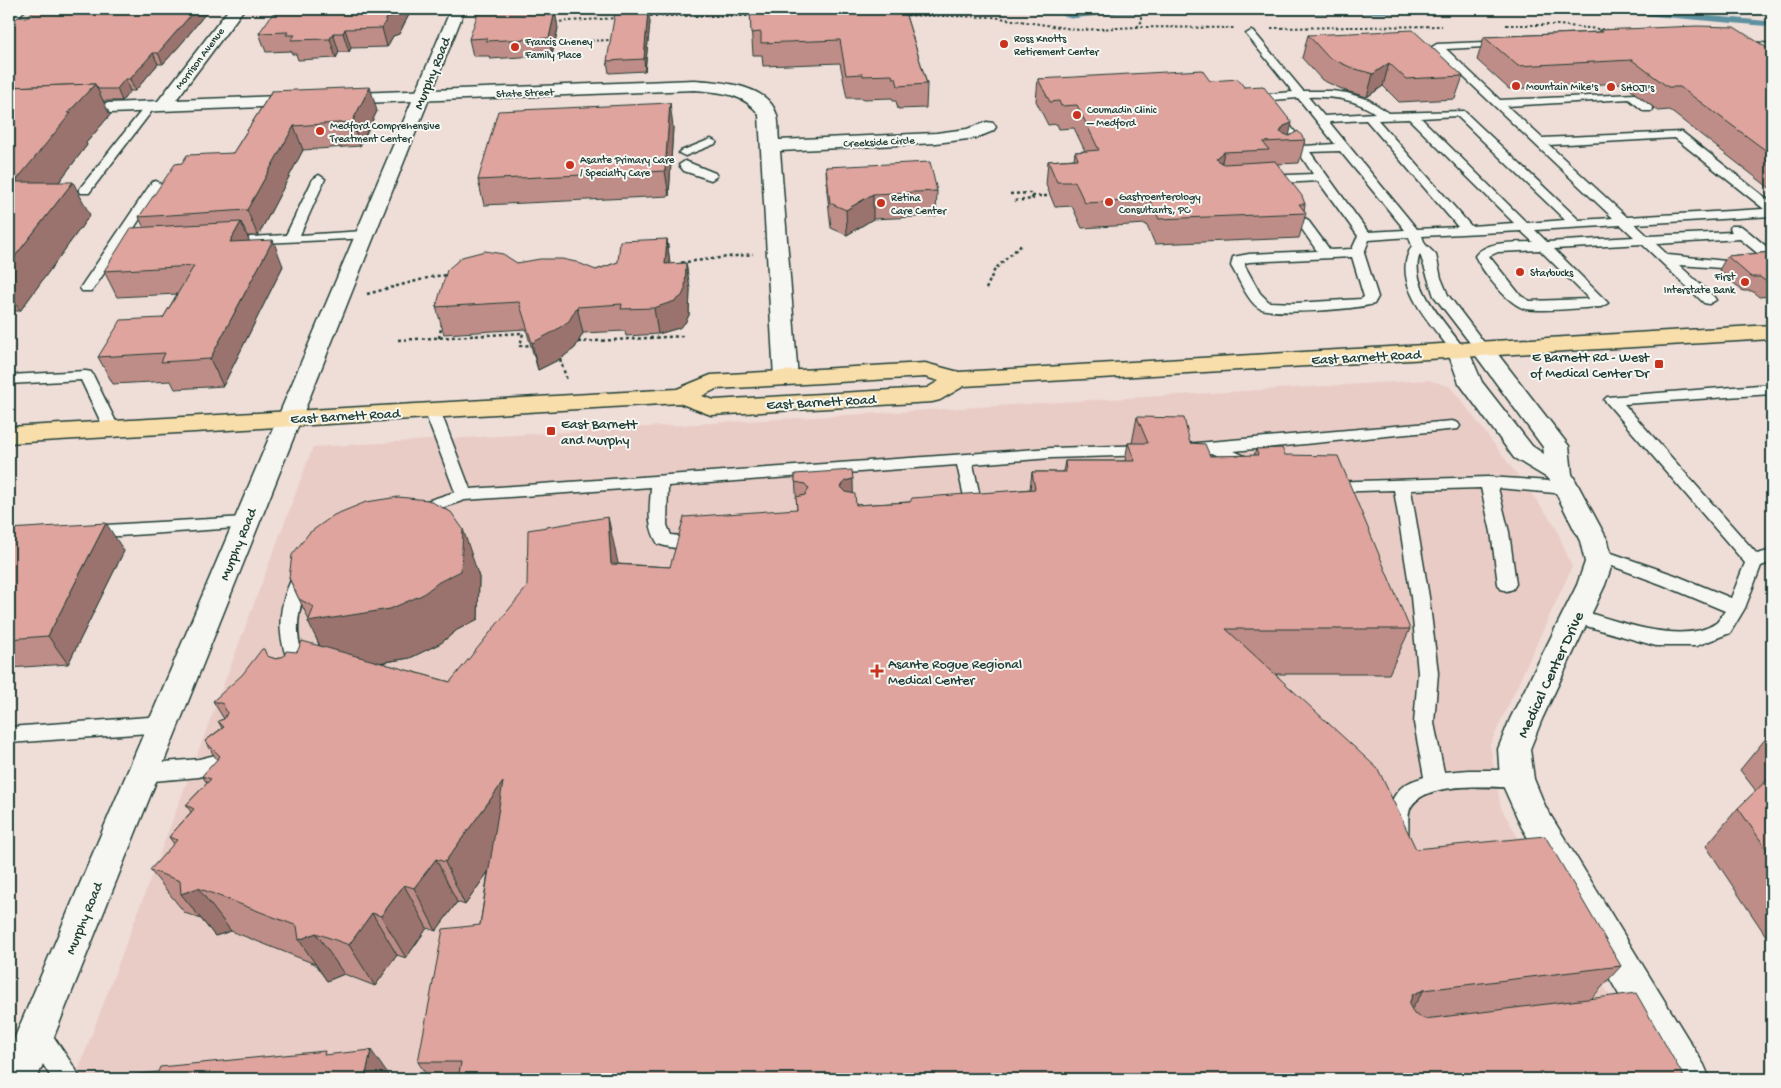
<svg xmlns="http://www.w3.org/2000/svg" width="1781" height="1088" font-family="'Gochi Hand',sans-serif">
  <rect width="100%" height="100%" fill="#efddd8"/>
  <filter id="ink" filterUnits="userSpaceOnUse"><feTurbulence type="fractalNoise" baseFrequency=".02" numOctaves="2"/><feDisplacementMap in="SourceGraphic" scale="10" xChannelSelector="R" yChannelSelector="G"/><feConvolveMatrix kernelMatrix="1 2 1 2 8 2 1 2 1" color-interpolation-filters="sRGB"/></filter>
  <g filter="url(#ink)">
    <path fill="#eaccc6" d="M1428 380 1449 386 1458 396 1555 525 1572 567 1490 745 1501 808 1658 1079H75L313 447Z"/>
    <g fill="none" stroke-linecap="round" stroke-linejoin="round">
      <g stroke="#5d919f" stroke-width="5">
        <path d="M1051 9 1071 16 1117 11H1434L1520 9"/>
        <path d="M1603 9 1772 24"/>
      </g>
      <g stroke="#1f3d34" stroke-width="3">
        <g id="service">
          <path d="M1251 31 1254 32 1303 91H1332L1347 93 1369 100 1389 113 1464 111 1579 220 1613 218 1432 47 1437 44 1508 41 1509 43 1504 46 1446 49 1500 100 1635 94 1652 107 1653 109 1652 111H1644L1629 99 1507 106 1542 138 1682 132 1772 203V216L1635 224 1648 236 1732 232 1730 229 1731 226H1741L1749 232 1768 248 1770 258C1765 264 1752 267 1744 265L1742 262 1744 259 1756 256V252L1740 239 1656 244 1668 255 1726 261 1728 264 1726 267 1721 268 1679 265 1714 297 1716 300 1709 304 1704 303 1642 244 1554 249 1608 303 1601 307C1581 308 1544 312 1526 309 1508 305 1483 272 1475 256 1487 240 1514 243 1533 242L1521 231 1422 236 1425 244 1436 255 1441 278 1448 295 1489 349 1487 352H1477L1434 296 1420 254C1407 286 1449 326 1465 350L1463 353H1453C1432 325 1389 283 1412 246L1409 237 1369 240 1364 253 1378 297 1374 304C1355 309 1276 316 1259 308 1248 302 1238 277 1231 266L1233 257 1249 254 1317 251 1297 222 1303 218 1307 219 1330 250 1352 249 1358 236 1318 181 1264 184 1258 180 1264 176 1313 174 1299 153 1288 152 1286 150 1288 148 1294 146 1260 98 1268 94 1293 92 1246 34ZM1308 97C1333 96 1355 99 1375 113L1324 116ZM1298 98 1335 144 1305 146 1272 100ZM1457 116 1565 220 1527 223 1421 118ZM1409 119 1514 223 1471 226 1378 120ZM1366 120 1458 227 1417 229 1329 122ZM1675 138 1764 209 1627 217 1549 145ZM1340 151 1405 230 1368 232 1310 152ZM1621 225 1634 237 1547 242 1535 230ZM1540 250 1589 299 1530 301 1521 296 1489 256 1498 252ZM1352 257 1364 297 1361 299 1296 303 1269 302 1260 293 1245 266V263L1249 262Z"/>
          <path d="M1740 41 1772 44V50L1736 46V42Z"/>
          <path d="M150 104 155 107 89 193H81L79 190 81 187 146 105Z"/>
          <path d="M711 139 717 142 715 144 685 156 679 153 681 151Z"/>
          <path d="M685 161 715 173 717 176 711 180 684 171 679 165Z"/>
          <path d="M319 175 325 179 300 235 364 231 370 235 369 238 245 244 244 241 250 237 286 235 313 179Z"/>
          <path d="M156 181 162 185 123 245 141 244 148 248 141 252 117 254 92 291H82L80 288 152 182Z"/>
          <path d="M86 371 91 372 93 375 120 430 118 433H106L81 380 9 384V375Z"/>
          <path d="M1772 384V394L1624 404 1757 554 1772 550V562L1761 566 1745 608 1730 633 1696 646H1656L1569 621 1567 616 1569 611 1576 609C1612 619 1682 647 1716 623 1719 621 1722 614 1725 611L1663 585 1591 558 1588 554 1591 550 1597 548 1603 550 1675 575 1731 598 1745 563 1607 403 1604 400 1607 397Z"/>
          <path d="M432 405 437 407 440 410 470 489 1051 448 1151 445 1157 446 1159 450 1157 454 1151 455 1051 458 973 464 982 506 976 520 970 522 964 520 961 516 966 506 957 465 668 486 667 525 671 535C683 537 696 534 707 538L710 542 707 546C691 551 674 549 658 544 646 525 650 508 651 487L465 500 414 517 408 515 405 511 408 507 455 492 424 410 427 407Z"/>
          <path d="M1452 421 1458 423 1460 426 1458 429 1234 451 1256 461 1258 465 1256 469 1250 470 1211 453H1179L1177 449 1179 445 1185 444Z"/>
          <path d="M1488 477 1566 482 1572 484 1574 488 1572 492 1566 494 1498 488 1509 532 1516 584 1513 589 1507 591 1501 589 1498 584 1491 532 1481 488 1411 490 1429 597 1438 673 1434 723 1444 772 1469 770H1517L1524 773 1528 779 1524 785 1517 788C1491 787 1423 780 1410 809 1406 820 1411 832 1406 844L1398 847 1390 844C1383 828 1387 803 1399 790 1405 783 1415 780 1424 777L1414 723 1418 673 1411 597 1394 490 1327 492 1321 491 1319 487 1321 483 1327 482Z"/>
          <path d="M245 517 251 519 254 523 251 527 89 538 83 536 80 532 83 528 89 526Z"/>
          <path d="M304 566 310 567 313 572C302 595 293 623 301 649 304 657 310 665 313 674L310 679 303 682 296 679C275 640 275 606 298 567Z"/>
          <path d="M163 716 170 718 173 724 170 730 163 732 9 743V727Z"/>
          <path d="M236 750 243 753 246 759 243 765 199 777 142 782 135 779 132 773 135 767 142 764 199 759Z"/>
          <path d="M36 1021 45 1024 76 1070 80 1079H52L24 1033 27 1024Z"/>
        </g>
      </g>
      <g stroke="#1f3d34" stroke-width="3">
        <g id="minor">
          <path d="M10 9H26L14 21 9 23V10Z"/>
          <path d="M229 9H244L176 100 694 80C720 82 769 84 777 116 779 124 778 133 779 140L936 133 967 129 987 122 993 123 996 127 993 131 976 138 936 143 780 151 798 378 794 383 786 385 778 383 774 378 759 115C745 93 718 92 694 90L9 117V107L158 101Z"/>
          <path d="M1482 342 1490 344 1569 446 1572 474 1608 541 1613 562 1605 585 1542 719 1530 749 1534 779 1546 808 1704 1065 1710 1079H1668L1521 826 1500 779 1498 749 1510 719 1577 585 1585 562 1580 541 1549 479 1514 458 1459 383 1447 350 1450 345 1458 343 1466 345 1482 382 1532 446 1544 454 1543 447 1471 349 1474 344Z"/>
        </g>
      </g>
      <g stroke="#1f3d34" stroke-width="3">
        <path id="tertiary" d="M451 9H465L37 1079H9V1051Z"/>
      </g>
      <g stroke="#1f3d34" stroke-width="3">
        <path id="primary" d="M1772 325V339L964 386 940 400 932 402 711 415 679 403 9 443V427L677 389 711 375 925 363 959 372ZM925 377 939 381 927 388 714 400 702 396 716 389Z"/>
      </g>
      <g stroke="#1f3d34" stroke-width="2" stroke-dasharray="2.5 2.5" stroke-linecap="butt">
        <path d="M479 11 495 13"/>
        <path d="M902 15 993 17 1079 30 1137 27 1235 28"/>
        <path d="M645 16H753"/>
        <path d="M555 22 616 18"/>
        <path d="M1506 25H1559L1609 30"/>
        <path d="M1137 27 1142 21 1138 9"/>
        <path d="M1271 28 1442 26"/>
        <path d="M586 41 611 40 613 38"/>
      </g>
      <g stroke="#1f3d34" stroke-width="2.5" stroke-dasharray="3 3" stroke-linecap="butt">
        <path d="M1010 194 1030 193 1033 199 1013 201"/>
        <path d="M1032 196H1047"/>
        <path d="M678 266V263L753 254"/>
        <path d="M986 289 995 269 1021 245"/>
        <path d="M367 294 435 276 449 275"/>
        <path d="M439 338 442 324"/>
        <path d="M398 340 523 333 520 346 531 345"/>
        <path d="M578 342 684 336"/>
        <path d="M560 359 567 380"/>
      </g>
      <use href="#service" fill="#f6f6f2" fill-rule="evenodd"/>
      <use href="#minor" fill="#f6f6f2" fill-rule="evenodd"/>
      <use href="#tertiary" fill="#f6f6f2" fill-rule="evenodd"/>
      <use href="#primary" fill="#f8deab" fill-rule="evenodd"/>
    </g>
    <g fill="#bf8d87" stroke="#1f3d34">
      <path d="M36 9H209L182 43 163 64H158L135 91H130L122 101H103L110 115 86 143 87 145 59 182 90 215 20 311H9V26L27 17Z"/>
      <path d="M412 9 399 34 393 36 387 47 351 48 349 52H339L336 58 298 60 296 54H292L291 51 266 52 259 33Z"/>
      <path d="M493 9H539V12L558 28 552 55 490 59 489 56H473L469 39 492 13Z"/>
      <path d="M750 9H904L927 84 926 108 898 109 896 101H893L892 98 863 99V98H847L840 63 763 66 762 55H753Z"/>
      <path d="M650 22 645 71 609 73 607 61Z"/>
      <path d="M1599 30 1772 51V190L1669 110 1658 111 1622 83 1509 89 1477 60 1484 37 1598 32Z"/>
      <path d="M1308 35 1463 76 1455 99 1399 102 1383 86 1367 97 1346 91 1322 80 1302 58Z"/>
      <path d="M1038 79 1210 81 1244 87 1289 136 1305 140 1299 163 1277 164 1305 204 1304 211 1306 213 1299 238 1155 244 1146 224 1082 228 1072 206 1055 207 1046 185 1048 161 1074 159 1075 152 1085 151 1074 128 1059 129 1057 124 1048 125 1036 101Z"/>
      <path d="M272 91 377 111 360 146 303 150 258 236H247L249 241 283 266 223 386 175 389 171 381 113 384 98 357 163 318 177 294 117 297 104 271 144 228 139 217 182 163 233 153Z"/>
      <path d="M673 127 669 196 484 205 478 180Z"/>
      <path d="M826 167 937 191 936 216 873 219 847 235 831 228 827 191Z"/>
      <path d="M667 239 670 264 686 263 690 289 689 315 685 323 679 328 658 334 626 336 625 331 583 333 575 348 560 359 538 370 526 329 444 334 436 307 517 263 596 270 618 262Z"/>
      <path d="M1772 252V296L1759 297 1752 291H1743L1719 270 1727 256Z"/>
      <path d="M1137 417 1190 443 1210 456H1254L1256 449 1285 455 1410 629 1389 674H1276L1416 849 1621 966 1592 998 1685 1079H429L418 1062 480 925 488 872 465 905 457 902 436 931 427 928 406 958 397 955 375 986 344 974 327 981 315 964 231 931 215 936 201 919 185 913 150 870 174 844 169 837 191 812 186 805 207 783 202 776 217 760 205 741 222 728 218 721 224 719 213 701 269 657 276 659 319 645 309 620 289 578 479 577 478 619 457 630 441 643 410 658 380 663 450 682 618 564 670 567 797 509 795 474 853 494 856 505 910 502 1030 489 1032 472H1063L1065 461H1125L1128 443H1132Z"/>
      <path d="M9 529 124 551 68 664 9 668Z"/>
      <path d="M1771 732H1772V942L1766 936 1706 846 1738 808 1756 791 1740 770Z"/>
    </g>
    <g fill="#9b736e" stroke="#1f3d34">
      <path d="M196 9H209L182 43 163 64 158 53Z"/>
      <path d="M397 9H412L399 34 393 36 387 47 382 28 387 18Z"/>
      <path d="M555 11 558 28 552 55 549 38Z"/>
      <path d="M648 11 650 22 645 71 644 59Z"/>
      <path d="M345 29 351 48 349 52 343 33Z"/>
      <path d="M333 33 339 52 336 58 330 39Z"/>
      <path d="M153 53 158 64 135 91 130 79Z"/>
      <path d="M1389 63 1383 86 1367 97 1373 74Z"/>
      <path d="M125 79 130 91 122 101 117 89Z"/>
      <path d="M95 84 110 115 86 143 87 145 33 216 15 182 68 113Z"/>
      <path d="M370 87 377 111 360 146 352 122Z"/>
      <path d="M670 103 673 127 669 196 665 171Z"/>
      <path d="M1292 123 1288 141 1280 132 1284 126Z"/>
      <path d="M294 126 303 150 258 236 247 210Z"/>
      <path d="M1224 152 1219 176 1216 159Z"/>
      <path d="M73 182 90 215 20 311 9 292V264Z"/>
      <path d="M873 194V219L847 235 846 210Z"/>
      <path d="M241 222 252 247 230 242Z"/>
      <path d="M667 239 670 265 665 264Z"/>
      <path d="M273 240 283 266 223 386 210 359Z"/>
      <path d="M686 263 690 289 689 315 685 323 679 328 658 334 654 308Z"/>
      <path d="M577 307 583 333 575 348 560 359 538 370 532 343Z"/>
      <path d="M853 479 854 524 841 487 845 481Z"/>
      <path d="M608 517 618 563 621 610 611 564Z"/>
      <path d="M106 523 124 551 68 664 48 636Z"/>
      <path d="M463 529 479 577 478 619 457 630 441 643 410 658 332 670 308 622 439 582Z"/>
      <path d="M503 782 520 826 465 905 445 862Z"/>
      <path d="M436 859 457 902 436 931 414 888Z"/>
      <path d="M404 885 427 928 406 958 381 916Z"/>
      <path d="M198 888 231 931 215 936 181 894Z"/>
      <path d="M372 913 397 955 375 986 349 945Z"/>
      <path d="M316 933 344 974 327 981 299 940Z"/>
      <path d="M1424 990 1398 1030 1413 994Z"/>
      <path d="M371 1050 391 1079H365Z"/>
    </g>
    <g fill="#dea49d" stroke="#1f3d34">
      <path d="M36 9H196L158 53H153L130 79H125L117 89H98L95 84 9 87 13 83H9V26L18 17H27Z"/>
      <path d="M276 9H397L394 15 387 18 382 28 345 29 343 33H333L330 39 291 40 295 35H286L288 32 259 33Z"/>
      <path d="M493 9H537L536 12 555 11 549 38 486 41 487 38 469 39 478 13H492Z"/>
      <path d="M750 9H904L927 84 898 86 896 78H893L892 75 863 76V74L846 75 840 40 761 43V32L751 33Z"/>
      <path d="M648 11 644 59 607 61 615 12Z"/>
      <path d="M1697 26 1734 27 1772 51V155L1680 87H1668L1632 60 1518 66 1484 37 1602 32 1599 30Z"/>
      <path d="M1413 30 1463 76 1406 79 1389 63 1373 74 1370 73 1352 68 1328 57 1308 35Z"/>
      <path d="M1202 70 1210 81 1238 79 1244 87 1263 86 1292 123 1284 126 1280 132 1289 136 1298 131 1305 140 1263 142 1269 150 1224 152 1216 159 1224 164 1275 161 1302 196 1305 204H1299L1306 213 1159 219 1150 200 1085 203 1075 182H1057L1048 161 1078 159 1075 152 1099 150 1077 105 1061 106 1059 101 1050 102 1038 79Z"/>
      <path d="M95 84 68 113H71L15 182H73L9 264V87Z"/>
      <path d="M370 87 352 122 294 126 247 210 139 217 175 164 182 163 187 155 233 153 272 91Z"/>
      <path d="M670 103 665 171 478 180 498 111Z"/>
      <path d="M930 162 937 191 873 194 846 210 830 203 826 167Z"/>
      <path d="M241 222 230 242 273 240 210 359 161 362 165 353 98 357 121 320 163 318 194 266 104 271 131 228Z"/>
      <path d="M667 239 665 264 686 263 685 289 682 296 675 301 654 308 621 309 622 304 577 307 569 321 553 332 532 343 519 302 436 307 447 270 462 257 485 251 503 254 517 263 540 259H562L576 262 596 270 618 262 620 241Z"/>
      <path d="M1772 252V283H1768L1760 277H1751L1727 256Z"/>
      <path d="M1137 417 1184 418 1190 443 1205 444 1210 456 1258 455 1256 449 1282 448 1285 455 1338 456 1410 629H1226L1378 769 1416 849 1545 836 1621 966 1424 990 1413 994 1409 1004 1414 1014 1425 1019 1636 993 1685 1079H458L461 1062H418L443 929 480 925 503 782 445 862 436 859 414 888 404 885 381 916 372 913 349 945 316 933 299 940 297 926 198 888 181 894 180 881 150 870 177 840 169 837 194 809 186 805 211 779 202 776 220 756 205 741 224 727 218 721 224 719 227 713 223 704 213 701 242 675 262 649H264L267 656 276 659 284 656 286 651 297 652 302 641 450 682 527 587 528 530 608 517 611 564 670 567 684 517 797 509 796 497 805 495 809 489 805 484 795 482V474L852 470 853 479 845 481 841 487 846 492 855 494 856 505 910 502 912 498 1035 489 1032 472H1066L1065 461H1135L1128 443H1148Z"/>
      <path d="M398 497 428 500 451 512 463 529 461 571 439 582 422 595 390 609 308 622 314 607 299 599 289 578 292 555 309 533 334 515 366 502Z"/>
      <path d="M106 523 48 636 9 639V529Z"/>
      <path d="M1772 775V857L1738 808Z"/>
      <path d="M371 1050 365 1079H121L122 1076 158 1072 160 1067 325 1051 324 1055Z"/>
    </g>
  </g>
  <g fill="#c8321e" stroke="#f6f6f2" stroke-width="2">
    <circle cx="1004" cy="44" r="5"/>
    <circle cx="515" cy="47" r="5"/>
    <circle cx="1516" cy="86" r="5"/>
    <circle cx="1611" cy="87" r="5"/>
    <circle cx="1077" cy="115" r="5"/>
    <circle cx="320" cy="131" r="5"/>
    <circle cx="570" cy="165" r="5"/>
    <circle cx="1109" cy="202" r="5"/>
    <circle cx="881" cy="203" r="5"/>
    <circle cx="1520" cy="272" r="5"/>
    <circle cx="1745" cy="282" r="5"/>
    <rect x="1654" y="359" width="10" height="10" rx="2.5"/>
    <rect x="546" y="426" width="10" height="10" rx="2.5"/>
    <path d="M874.5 663.5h5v5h5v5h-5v5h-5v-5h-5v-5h5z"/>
  </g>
  <g text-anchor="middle" stroke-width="4" stroke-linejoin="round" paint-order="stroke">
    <g font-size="11" fill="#1f3d34" stroke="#f6f6f2" text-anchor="start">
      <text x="1014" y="42">Ross Knotts<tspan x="1014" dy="13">Retirement Center</tspan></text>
      <text x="525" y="45">Francis Cheney<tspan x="525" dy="13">Family Place</tspan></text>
      <text x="1526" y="90">Mountain Mike's</text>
      <text x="1621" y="91">SHOJI's</text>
      <text x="1087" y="113">Coumadin Clinic<tspan x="1087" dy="13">– Medford</tspan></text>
      <text x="330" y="129">Medford Comprehensive<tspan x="330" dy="13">Treatment Center</tspan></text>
      <text x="580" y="163">Asante Primary Care<tspan x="580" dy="13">/ Specialty Care</tspan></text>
      <text x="1119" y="200">Gastroenterology<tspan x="1119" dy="13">Consultants, PC</tspan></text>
      <text x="891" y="201">Retina<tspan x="891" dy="13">Care Center</tspan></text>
      <text x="1530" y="276">Starbucks</text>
      <text x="1735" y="280" text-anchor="end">First<tspan x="1735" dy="13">Interstate Bank</tspan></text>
    </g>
    <g font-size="11" fill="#1f3d34" stroke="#f6f6f2">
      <text transform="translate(199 58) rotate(-53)" y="4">Morrison Avenue</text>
      <text transform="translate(525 92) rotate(-2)" y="4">State Street</text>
      <text transform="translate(879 141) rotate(-3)" y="4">Creekside Circle</text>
    </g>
    <g font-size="14" fill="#1f3d34" stroke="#f6f6f2">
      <text transform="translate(431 73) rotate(-68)" y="5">Murphy Road</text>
      <text transform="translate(1366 356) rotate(-3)" y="5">East Barnett Road</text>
      <text transform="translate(821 401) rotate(-3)" y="5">East Barnett Road</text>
      <text transform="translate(345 415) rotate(-3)" y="5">East Barnett Road</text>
      <text transform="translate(237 544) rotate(-68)" y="5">Murphy Road</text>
      <text transform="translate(83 918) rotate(-68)" y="5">Murphy Road</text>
    </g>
    <g font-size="14" fill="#1f3d34" stroke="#f6f6f2" text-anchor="start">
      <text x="1649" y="361" text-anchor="end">E Barnett Rd - West<tspan x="1649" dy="16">of Medical Center Dr</tspan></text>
      <text x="561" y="428">East Barnett<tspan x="561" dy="16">and Murphy</tspan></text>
      <text x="888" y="668">Asante Rogue Regional<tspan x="888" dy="16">Medical Center</tspan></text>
    </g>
    <g font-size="16" fill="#1f3d34" stroke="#f6f6f2">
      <text transform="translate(1549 674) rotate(-65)" y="6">Medical Center Drive</text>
    </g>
  </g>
  <rect width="1781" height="1088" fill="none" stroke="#f6f6f2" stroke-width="30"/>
  <rect x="15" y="15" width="1751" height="1058" fill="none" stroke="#1f3d34" stroke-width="2" filter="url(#ink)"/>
</svg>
